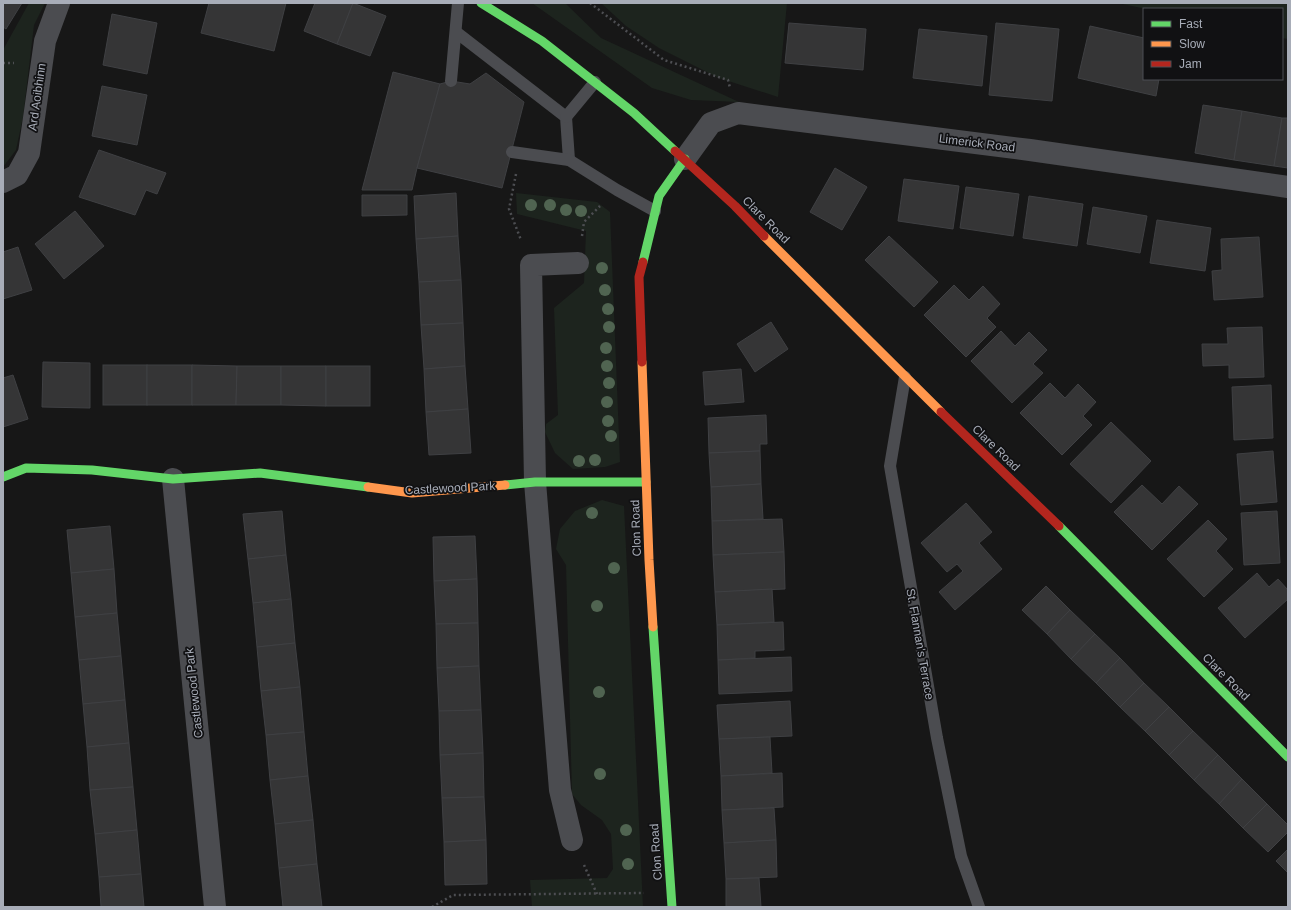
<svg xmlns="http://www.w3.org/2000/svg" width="1291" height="910" font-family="Helvetica,sans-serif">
  <rect width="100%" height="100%" fill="#171717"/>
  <g fill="#1d241e">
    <path d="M29 3H45L34 25 23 117 16 150 3 167V50Z"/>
    <path d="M532 3H565L601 38 739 102 691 100 652 88Z"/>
    <path d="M601 3H787L778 97 719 78 659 48 626 26Z"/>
    <path d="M1118 3H1288V39L1282 38V9H1146Z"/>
    <path d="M516 193 597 202 610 212 620 462 605 467 573 469 555 453 545 432 546 424 558 415 554 308 584 283 586 231 517 214Z"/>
    <path d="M602 500 624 506 643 907H532L530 880 607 878 613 869 611 834 602 820 581 805 572 794 566 565 556 549 560 529 575 511Z"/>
  </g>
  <g fill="#353536" stroke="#3f4043">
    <path d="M3 3H22L6 29 3 27Z"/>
    <path d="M209 3H286L274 51 201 33Z"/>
    <path d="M315 3H353L337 44 304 31Z"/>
    <path d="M353 3 386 16 370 56 337 44Z"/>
    <path d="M112 14 157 23 147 74 103 65Z"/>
    <path d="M789 23 866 29 863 70 785 63Z"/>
    <path d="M996 23 1059 29 1052 101 989 95Z"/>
    <path d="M1090 26 1144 38V79H1159L1156 96 1078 78Z"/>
    <path d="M919 29 987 36 982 86 913 78Z"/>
    <path d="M393 72 440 84 417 168 412 190H362Z"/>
    <path d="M486 73 524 102 502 188 417 168 440 84 451 81 470 84Z"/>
    <path d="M102 86 147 95 137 145 92 136Z"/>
    <path d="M1203 105 1242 111 1234 160 1195 153Z"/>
    <path d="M1242 111 1282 118 1274 166 1234 160Z"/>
    <path d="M1282 118H1288V168L1274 166Z"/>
    <path d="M99 150 166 173 157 194 146 190 135 215 79 197Z"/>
    <path d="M835 168 867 187 842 230 810 212Z"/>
    <path d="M904 179 959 186 953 229 898 221Z"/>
    <path d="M966 187 1019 194 1013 236 960 228Z"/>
    <path d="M456 193 458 236 416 239 414 196Z"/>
    <path d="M362 195H407V215L362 216Z"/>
    <path d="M1029 196 1083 204 1077 246 1023 238Z"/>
    <path d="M1093 207 1147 216 1140 253 1087 244Z"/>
    <path d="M75 211 104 246 64 279 35 244Z"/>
    <path d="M1157 220 1211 228 1205 271 1150 263Z"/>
    <path d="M458 236 461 280 419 282 416 239Z"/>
    <path d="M889 236 938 282 914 307 865 260Z"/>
    <path d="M1259 237 1263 297 1214 300 1212 271 1222 270 1221 239Z"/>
    <path d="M18 247 32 290 3 299V252Z"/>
    <path d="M461 280 463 323 421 325 419 282Z"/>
    <path d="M954 285 969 300 983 286 1000 304 987 318 996 327 966 357 924 315Z"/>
    <path d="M771 322 788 349 755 372 737 344Z"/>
    <path d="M463 323 465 366 424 369 421 325Z"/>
    <path d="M1262 327 1264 377 1229 378V365L1203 366 1202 344H1228L1227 328Z"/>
    <path d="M1001 331 1015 346 1029 332 1047 350 1033 364 1043 373 1012 403 971 361Z"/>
    <path d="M43 362 90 363V408L42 407Z"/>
    <rect x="103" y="365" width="44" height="40"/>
    <rect x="147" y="365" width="45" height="40"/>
    <path d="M192 365 237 366 236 405H192Z"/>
    <path d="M237 366H281V405H236Z"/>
    <path d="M281 366H326V406L281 405Z"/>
    <rect x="326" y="366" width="44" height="40"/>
    <path d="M465 366 468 409 426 412 424 369Z"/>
    <path d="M741 369 744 402 705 405 703 372Z"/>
    <path d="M13 375 28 419 3 427V378Z"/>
    <path d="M1050 383 1065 398 1078 384 1096 402 1083 416 1092 425 1062 455 1020 413Z"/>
    <path d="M1271 385 1273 438 1234 440 1232 387Z"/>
    <path d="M468 409 471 453 429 455 426 412Z"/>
    <path d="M766 415 767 444H760V451L709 453 708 418Z"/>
    <path d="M1111 422 1151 461 1111 503 1070 464Z"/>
    <path d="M760 451 761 484 711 487 709 453Z"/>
    <path d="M1273 451 1277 502 1241 505 1237 454Z"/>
    <path d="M761 484 763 519 712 521 711 487Z"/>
    <path d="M1142 485 1162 504 1179 486 1198 504 1152 550 1114 512Z"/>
    <path d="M966 503 992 532 979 543 1002 569 955 610 939 592 963 571 957 564 947 572 921 543Z"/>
    <path d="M282 511 286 555 248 559 243 514Z"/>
    <path d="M1277 511 1280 563 1244 565 1241 513Z"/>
    <path d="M782 519 784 552 713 555 712 521Z"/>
    <path d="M1208 520 1227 539 1216 551 1233 569 1204 597 1167 559Z"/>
    <path d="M110 526 114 569 71 573 67 530Z"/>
    <path d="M475 536 477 579 434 581 433 537Z"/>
    <path d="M784 552 785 589 715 592 713 555Z"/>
    <path d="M286 555 291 599 253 603 248 559Z"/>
    <path d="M114 569 117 613 75 617 71 573Z"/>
    <path d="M1257 573 1269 587 1278 579 1288 590V599L1245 638 1218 608Z"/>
    <path d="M477 579 478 623 436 624 434 581Z"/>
    <path d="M1046 586 1070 610 1047 634 1022 610Z"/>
    <path d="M772 589 774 622 717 625 715 592Z"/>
    <path d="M291 599 295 643 257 647 253 603Z"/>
    <path d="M1070 610 1095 634 1071 659 1047 634Z"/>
    <path d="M117 613 121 656 79 660 75 617Z"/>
    <path d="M783 622 784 650 755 651V658L718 660 717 625Z"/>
    <path d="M478 623 479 666 437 668 436 624Z"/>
    <path d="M1095 634 1120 658 1096 683 1071 659Z"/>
    <path d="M295 643 300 687 261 691 257 647Z"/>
    <path d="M121 656 125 700 83 704 79 660Z"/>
    <path d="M791 657 792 691 719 694 718 660Z"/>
    <path d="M1120 658 1144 683 1120 707 1096 683Z"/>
    <path d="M479 666 481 710 439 711 437 668Z"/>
    <path d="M1144 683 1169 707 1145 731 1120 707Z"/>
    <path d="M300 687 304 732 266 735 261 691Z"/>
    <path d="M125 700 129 743 87 747 83 704Z"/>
    <path d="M790 701 792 736 719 739 717 705Z"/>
    <path d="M1169 707 1193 731 1169 755 1145 731Z"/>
    <path d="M481 710 483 753 440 755 439 711Z"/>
    <path d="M1193 731 1218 755 1194 780 1169 755Z"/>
    <path d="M304 732 308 776 270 780 266 735Z"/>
    <path d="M770 737 772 773 721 776 719 739Z"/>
    <path d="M129 743 133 787 90 790 87 747Z"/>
    <path d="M483 753 484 797 442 798 440 755Z"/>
    <path d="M1218 755 1242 779 1219 804 1194 780Z"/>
    <path d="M782 773 783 807 722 810 721 776Z"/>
    <path d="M308 776 313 820 275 824 270 780Z"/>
    <path d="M1242 779 1267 804 1243 828 1219 804Z"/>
    <path d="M133 787 137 830 95 834 90 790Z"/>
    <path d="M484 797 486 840 444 842 442 798Z"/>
    <path d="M1267 804 1288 825V832L1268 852 1243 828Z"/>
    <path d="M774 808 776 840 724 843 722 810Z"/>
    <path d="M313 820 317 864 279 868 275 824Z"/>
    <path d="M137 830 141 874 99 877 95 834Z"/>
    <path d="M486 840 487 884 445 885 444 842Z"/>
    <path d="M776 840 777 877 726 879 724 843Z"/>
    <path d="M1288 849V873L1276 861Z"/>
    <path d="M317 864 322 907H283L279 868Z"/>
    <path d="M141 874 144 907H101L99 877Z"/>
    <path d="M759 878 761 907H726V879Z"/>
  </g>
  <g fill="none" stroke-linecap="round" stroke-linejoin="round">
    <g stroke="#4d4e52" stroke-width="2.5" stroke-dasharray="2 3" stroke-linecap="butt">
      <path d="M590 3 664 60 728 80 730 88"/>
      <path d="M3 63H14"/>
      <path d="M516 174 509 209 521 240"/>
      <path d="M582 236 584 222 600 206"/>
      <path d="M584 865 597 894"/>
      <path d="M432 907 453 895 644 893"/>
    </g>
    <g stroke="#4b4c50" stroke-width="12">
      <path d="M456 32 566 117 569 160"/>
      <path d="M451 81 458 3"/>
      <path d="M566 117 595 82"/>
      <path d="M512 152 569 160 617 190 655 211"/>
      <path d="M905 377 890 466 937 738 961 856 979 907"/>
    </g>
    <g stroke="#4b4c50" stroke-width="22">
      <path d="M685 159 711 123 738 113 1030 150 1288 187"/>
      <path d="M3 182 17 175 29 153 45 41 59 3"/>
      <path d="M173 479 215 907"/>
      <path d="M572 840 560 790 535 482 531 265 578 263"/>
    </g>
    <g stroke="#63d668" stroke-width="9">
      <path d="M481 3 542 41 634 113 675 151"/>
      <path d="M643 262 659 196 685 159"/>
      <path d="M3 477 26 468 92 470 173 479 260 473 368 487"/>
      <path d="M505 485 535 482H646"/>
      <path d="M1059 526 1288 757"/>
      <path d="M653 627 672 907"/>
    </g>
    <g stroke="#ff974d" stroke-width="9">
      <path d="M764 236 941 412"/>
      <path d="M642 362 649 560 653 627"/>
      <path d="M368 487 412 493 505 485"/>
    </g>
    <g stroke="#b3261e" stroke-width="9">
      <path d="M675 151 735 206 764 236"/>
      <path d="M642 362 639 277 643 262"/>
      <path d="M941 412 1059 526"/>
    </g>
  </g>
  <g fill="#506451">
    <circle cx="531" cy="205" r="6"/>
    <circle cx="550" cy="205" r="6"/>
    <circle cx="566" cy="210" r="6"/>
    <circle cx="581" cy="211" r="6"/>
    <circle cx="602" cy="268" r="6"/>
    <circle cx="605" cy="290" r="6"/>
    <circle cx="608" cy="309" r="6"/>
    <circle cx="609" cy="327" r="6"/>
    <circle cx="606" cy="348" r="6"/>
    <circle cx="607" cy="366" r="6"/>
    <circle cx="609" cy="383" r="6"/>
    <circle cx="607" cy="402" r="6"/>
    <circle cx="608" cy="421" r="6"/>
    <circle cx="611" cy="436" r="6"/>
    <circle cx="595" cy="460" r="6"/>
    <circle cx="579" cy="461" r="6"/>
    <circle cx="592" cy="513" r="6"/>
    <circle cx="614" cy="568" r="6"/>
    <circle cx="597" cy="606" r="6"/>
    <circle cx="599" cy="692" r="6"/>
    <circle cx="600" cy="774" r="6"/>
    <circle cx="626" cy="830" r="6"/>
    <circle cx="628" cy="864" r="6"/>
  </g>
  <g text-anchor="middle" stroke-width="3.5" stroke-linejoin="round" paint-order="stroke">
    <g font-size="12" fill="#a8adb8" stroke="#111113">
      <text transform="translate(37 97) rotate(-82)" y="4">Ard Aoibhinn</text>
      <text transform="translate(977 143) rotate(7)" y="4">Limerick Road</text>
      <text transform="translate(766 220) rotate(45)" y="4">Clare Road</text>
      <text transform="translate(996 448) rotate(44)" y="4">Clare Road</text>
      <text transform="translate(450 488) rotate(-3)" y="4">Castlewood Park</text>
      <text transform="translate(636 528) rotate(-92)" y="4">Clon Road</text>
      <text transform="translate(920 644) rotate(80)" y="4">St. Flannan's Terrace</text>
      <text transform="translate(1226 677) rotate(45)" y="4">Clare Road</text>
      <text transform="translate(194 693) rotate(-96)" y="4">Castlewood Park</text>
      <text transform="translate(656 852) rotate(-94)" y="4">Clon Road</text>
    </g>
  </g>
  <rect width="1291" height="910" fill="none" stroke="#a8adb8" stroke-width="8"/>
  <rect x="1143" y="8" width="140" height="72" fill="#111113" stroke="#4d4f55"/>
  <rect x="1151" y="21" width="20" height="6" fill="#63d668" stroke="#4d4f55"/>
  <text x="1179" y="28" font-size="12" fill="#a8adb8">Fast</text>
  <rect x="1151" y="41" width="20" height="6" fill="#ff974d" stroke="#4d4f55"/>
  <text x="1179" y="48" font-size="12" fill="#a8adb8">Slow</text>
  <rect x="1151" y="61" width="20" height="6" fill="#b3261e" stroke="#4d4f55"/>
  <text x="1179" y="68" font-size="12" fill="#a8adb8">Jam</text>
</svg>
